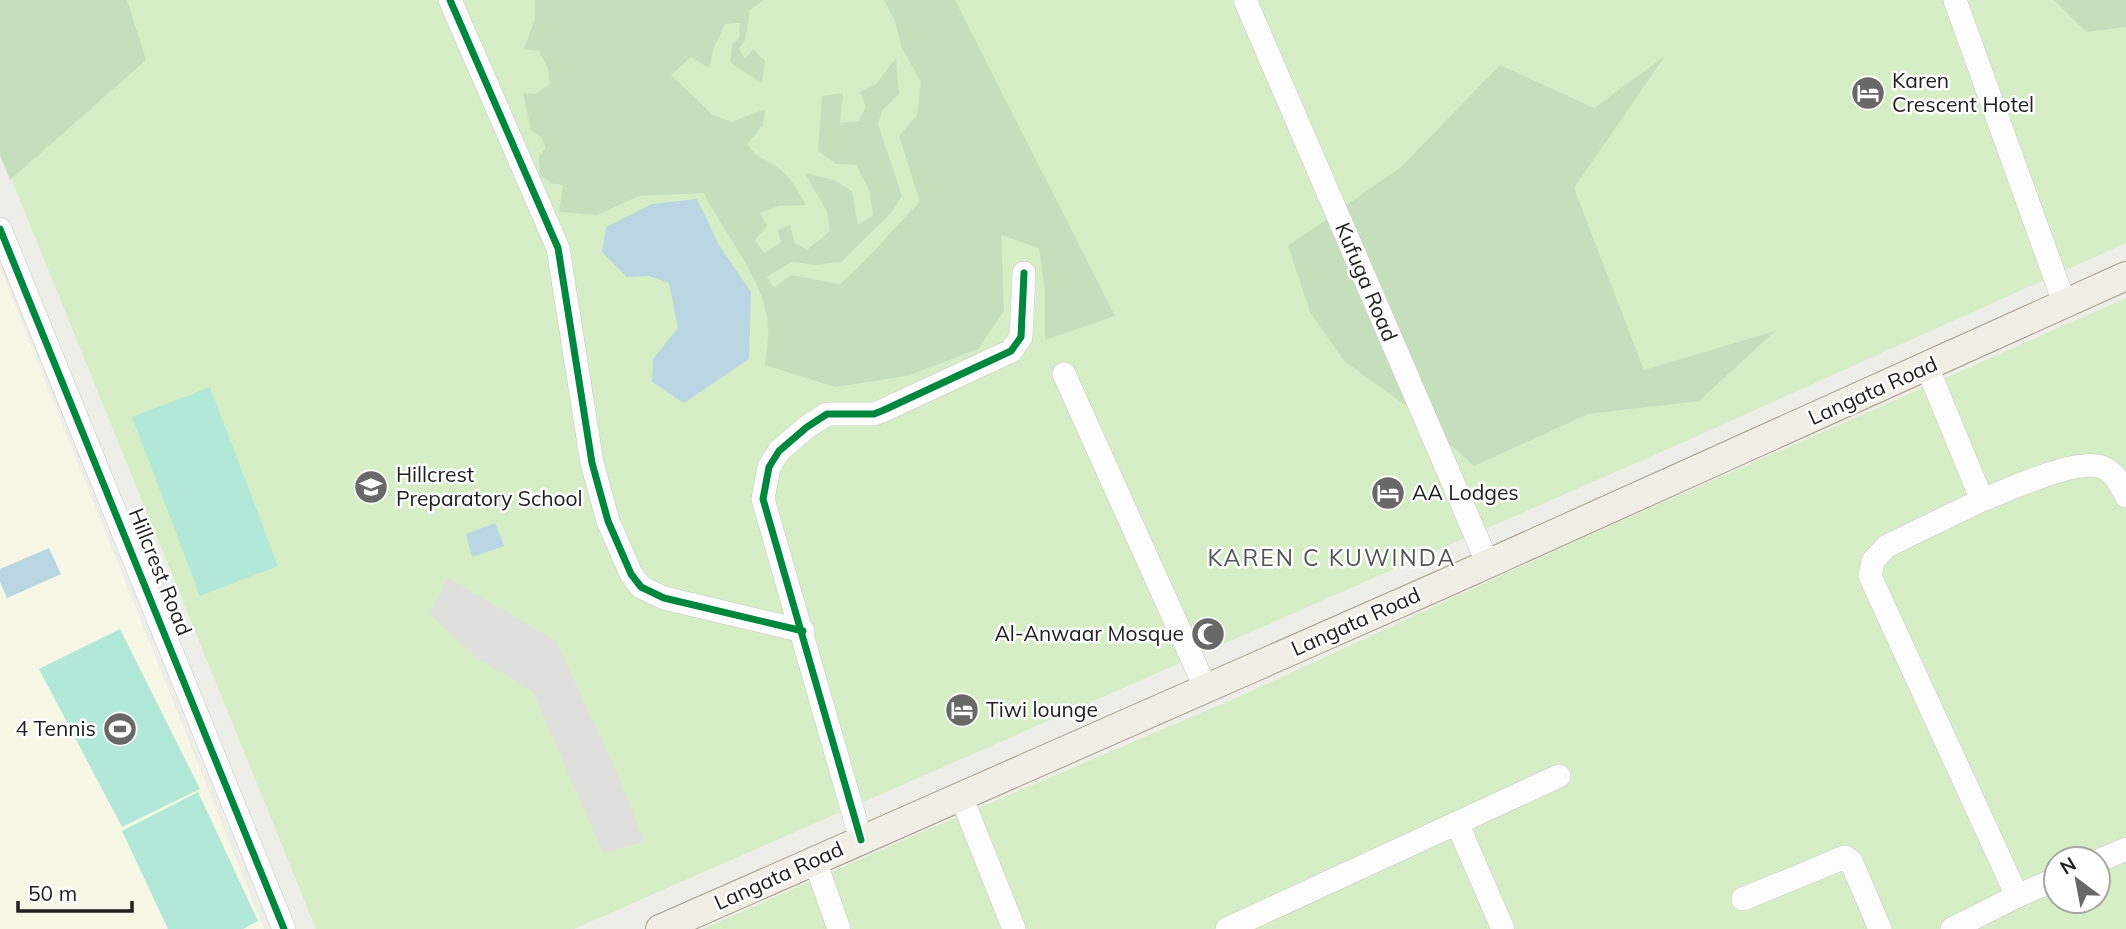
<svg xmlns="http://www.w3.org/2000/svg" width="2126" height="929" font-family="Mulish,sans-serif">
  <rect width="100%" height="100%" fill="#eeeee9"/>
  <path fill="#f6f7e5" d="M0 268 264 929H0Z"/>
  <g fill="#d6eec6" fill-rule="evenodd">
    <path d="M0 0H2126V243L1686 441 574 929H316L0 151Z"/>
    <path d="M2126 298V929H703L915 835 1243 695 1585 537ZM2056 859H2098V901H2056Z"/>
  </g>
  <g fill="#c5dfbc">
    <path d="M0 0H127L146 60 10 180 0 155Z"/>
    <path d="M535 0H764L750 10 745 40 739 49 745 59 753 49 765 61 762 83 730 62 732 45 739 38 740 23 725 24 714 47 709 68 691 57 671 75 713 115 732 122 765 109 763 125 747 144C760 161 764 157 778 168 791 177 798 191 806 205L779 206 760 213 767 226 755 240 764 253 781 242 778 230 790 225 795 243 807 250 830 231 827 212 805 173 834 180 852 191 858 225 873 215 869 190 856 165 836 164 818 151 822 96 843 93 840 123 859 121 866 107 860 92 876 84 896 58 899 94 882 111 878 124 902 196 892 212 841 262 816 265 791 262 767 277 774 288 792 275 840 284C870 259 892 229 920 202L899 136 917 115 921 82 902 48 895 22 884 0H955L1115 316 1045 340V291L1039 248 1001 235 1004 311 978 349 907 376 835 387 765 365C766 353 769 339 768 326 765 279 724 235 704 193L639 196 597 215 559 212 563 185 551 183 540 175 539 156 546 148 541 137 531 130 523 93 536 94 550 84 548 69 539 51 524 49 535 19Z"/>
    <path d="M2054 0H2126V27L2086 32Z"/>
    <path d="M1665 56 1574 188 1644 370 1775 331 1699 401 1588 414 1474 466 1408 407 1344 361 1310 312 1288 246 1401 167 1500 65 1594 108Z"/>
  </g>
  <g fill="#b2e8d7">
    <path d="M210 387 278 566 200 596 132 417Z"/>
    <path d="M120 629 200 789 122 827 39 669Z"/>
    <path d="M198 792 258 921 243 929H168L122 831Z"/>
  </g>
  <path fill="#dfdfdc" d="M448 578 556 641 621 782 644 842 603 853 533 692 477 658 430 614Z"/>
  <g fill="#bad6e3">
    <path d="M697 199 719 245 751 292 749 359 684 403 652 382 653 359 678 328 669 283 649 276 627 277 602 252 606 227 652 204Z"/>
    <path d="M495 523 504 546 472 557 466 534Z"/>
    <path d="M49 548 61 574 7 598 0 582V569Z"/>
  </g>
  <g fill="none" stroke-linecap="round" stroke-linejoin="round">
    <g stroke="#c7c7c5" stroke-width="24">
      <g id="minor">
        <path d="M450 0 558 248 592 463 608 521 631 574 641 587 664 598 803 631"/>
        <path d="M1245 0 1488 564"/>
        <path d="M1955 0 2065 305"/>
        <path d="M0 229 284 929"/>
        <path d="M1927 367 1982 500 1887 546 1873 561 1870 576 2017 896 1952 929"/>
        <path d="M1064 374 1206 689"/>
        <path d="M1982 500C2009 490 2074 458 2102 467 2114 471 2121 485 2126 496"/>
        <path d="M961 796 1014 929"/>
        <path d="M1457 823 1559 776"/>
        <path d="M861 840 763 499 769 467 779 451 807 427 827 414H874L884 410 1011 351 1021 337 1024 273"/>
        <path d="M815 861 839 929"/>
        <path d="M2098 861 2126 849"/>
        <path d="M2017 896 2056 879"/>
        <path d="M1743 899 1845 857 1851 861 1880 929"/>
        <path d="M1227 929 1457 823 1503 929"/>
      </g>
    </g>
    <g stroke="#a59e85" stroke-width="30">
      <path id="major" d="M660 929 1443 584 2126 276"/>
    </g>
    <use href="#minor" stroke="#fcfcfc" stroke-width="23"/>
    <use href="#major" stroke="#f1eee6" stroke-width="28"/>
    <g stroke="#fff" stroke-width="11">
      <g id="cycleway">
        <path d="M450 0 558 248 592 463 608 521 631 574 641 587 664 598 803 631"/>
        <path d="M0 229 284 929"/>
        <path d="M861 840 763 499 769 467 779 451 807 427 827 414H874L884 410 1011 351 1021 337 1024 273"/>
      </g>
    </g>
    <use href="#cycleway" stroke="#00873e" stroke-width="7"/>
  </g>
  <defs>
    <g id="hotel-disc" transform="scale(1.75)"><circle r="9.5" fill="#686866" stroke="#fff"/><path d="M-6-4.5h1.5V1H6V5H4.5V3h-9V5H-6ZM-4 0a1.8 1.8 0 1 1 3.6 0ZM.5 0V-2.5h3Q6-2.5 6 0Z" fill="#fff"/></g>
    <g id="school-disc" transform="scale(1.75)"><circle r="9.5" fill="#686866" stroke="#fff"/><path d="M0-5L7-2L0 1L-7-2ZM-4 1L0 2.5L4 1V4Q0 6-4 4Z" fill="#fff"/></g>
    <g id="mosque-disc" transform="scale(1.75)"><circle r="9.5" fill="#686866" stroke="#fff"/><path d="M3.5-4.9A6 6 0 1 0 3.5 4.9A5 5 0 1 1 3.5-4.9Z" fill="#fff"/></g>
    <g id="stadium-disc" transform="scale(1.75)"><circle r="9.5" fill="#686866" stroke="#fff"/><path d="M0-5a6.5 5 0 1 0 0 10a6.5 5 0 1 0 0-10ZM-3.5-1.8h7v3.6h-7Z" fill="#fff"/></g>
  </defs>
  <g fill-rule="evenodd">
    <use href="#hotel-disc" x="1868" y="93"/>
    <use href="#school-disc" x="371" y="487"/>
    <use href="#hotel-disc" x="1388" y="493"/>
    <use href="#mosque-disc" x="1208" y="634"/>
    <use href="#hotel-disc" x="962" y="710"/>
    <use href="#stadium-disc" x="120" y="729"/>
  </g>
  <g text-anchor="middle" stroke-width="5" stroke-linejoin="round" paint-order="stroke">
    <g font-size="21" fill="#202020" stroke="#fff" text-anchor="start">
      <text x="1892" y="88">Karen<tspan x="1892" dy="24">Crescent Hotel</tspan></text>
      <text x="396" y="482">Hillcrest<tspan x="396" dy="24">Preparatory School</tspan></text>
      <text x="1412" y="500">AA Lodges</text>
      <text x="1184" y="641" text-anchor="end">Al-Anwaar Mosque</text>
      <text x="986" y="717">Tiwi lounge</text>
      <text x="96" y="736" text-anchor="end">4 Tennis</text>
    </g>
    <g font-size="21" fill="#202020" stroke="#fff">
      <text transform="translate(1366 282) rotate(67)" y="7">Kufuga Road</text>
      <text transform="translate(1873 391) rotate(-24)" y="7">Langata Road</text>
      <text transform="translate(160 572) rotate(68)" y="7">Hillcrest Road</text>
      <text transform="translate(1356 622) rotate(-24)" y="7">Langata Road</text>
      <text transform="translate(779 876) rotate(-24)" y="7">Langata Road</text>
    </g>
    <g font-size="23" letter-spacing="2" fill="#535353" stroke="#fff">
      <text x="1332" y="566">KAREN C KUWINDA</text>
    </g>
  </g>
  <g transform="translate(2077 880) rotate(328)"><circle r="33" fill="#ffffff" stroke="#a6a6a6" stroke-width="2"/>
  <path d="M0-5L12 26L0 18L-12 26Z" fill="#686866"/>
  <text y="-10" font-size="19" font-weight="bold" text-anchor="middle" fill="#202020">N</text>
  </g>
  <path d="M18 901v10h114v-10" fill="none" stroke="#202020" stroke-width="3.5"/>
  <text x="28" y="901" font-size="21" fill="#202020" stroke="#ffffff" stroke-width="5" paint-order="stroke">50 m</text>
</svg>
